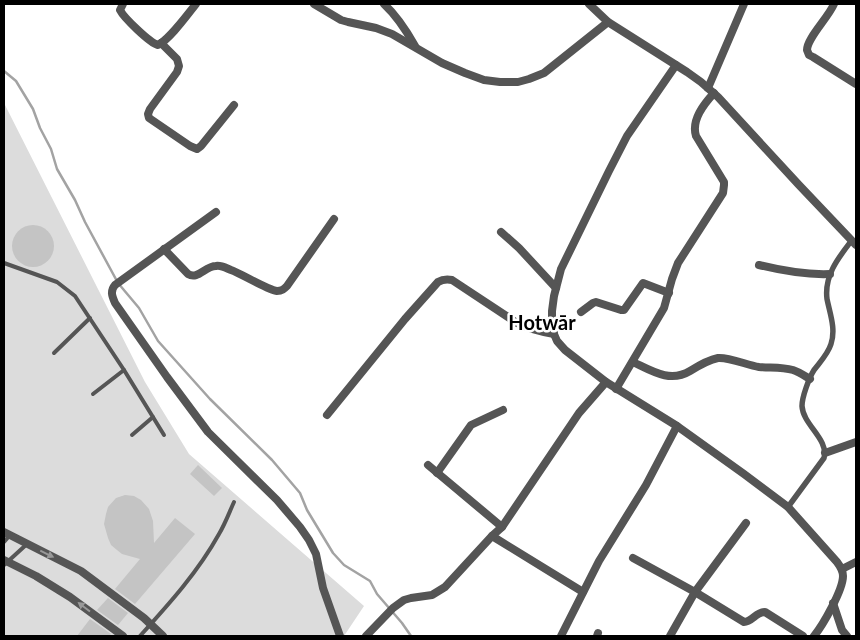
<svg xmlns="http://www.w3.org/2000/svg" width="860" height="640" font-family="Lato,sans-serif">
  <rect width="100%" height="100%" fill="#fff"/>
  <path fill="#dcdcdc" d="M4 103 145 382 189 454 364 606 344 636H4Z"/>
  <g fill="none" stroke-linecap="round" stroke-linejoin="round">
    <path stroke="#a3a3a3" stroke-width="2.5" d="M4 71 16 81 33 109 40 128 51 149 57 169 75 200 85 222 118 283 139 308 158 341 210 399 272 460 300 493 307 510 333 553 344 565 370 581 377 594 402 623 411 636"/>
  </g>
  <g fill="#c4c4c4">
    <circle cx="33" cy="246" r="21"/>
    <path d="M198 465 222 488 214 496 190 474Z"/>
    <path d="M125 495 134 496 141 500 149 509 153 521 154 543 175 518 195 534 135 604 115 589 140 559 122 554 117 550 111 545 108 538 104 524 106 514 108 507 116 498Z"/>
    <path d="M108 598 128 613 118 625 97 610Z"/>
    <path d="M90 619 111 634 108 636H77Z"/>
  </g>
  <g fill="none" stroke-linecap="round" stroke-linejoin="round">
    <g stroke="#555" stroke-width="4">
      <path d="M4 263 57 282 75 296 124 370 164 435"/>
      <path d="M54 353 90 318"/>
      <path d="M93 394 124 370"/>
      <path d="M132 435 153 417"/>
      <path d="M4 542 10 535"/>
      <path d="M4 565 27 544"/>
      <path d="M140 636C169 604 198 572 219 534 225 524 229 513 234 502"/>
    </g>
    <path stroke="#555" stroke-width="5.5" d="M788 507 824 458C829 439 803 425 802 406 802 397 809 378 814 370 820 362 828 354 831 344 836 329 830 314 827 299 824 275 839 257 852 240"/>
    <g stroke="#555" stroke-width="8">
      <path d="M123 4 120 10C124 18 150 43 158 45 170 39 187 15 196 4"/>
      <path d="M314 4 341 20 348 22 376 28 392 34 442 63 465 73 484 80 500 82H518L529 79 544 73 608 22"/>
      <path d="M384 4C397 16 406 30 415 46"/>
      <path d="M589 4 608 22 687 72 701 82 718 97 799 185 856 245"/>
      <path d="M834 4C828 18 807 38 807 50L809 55 813 57 856 84"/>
      <path d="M161 43 177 59 179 66 177 72 150 109 148 114 149 118 190 146 197 149 201 146 234 105"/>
      <path d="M676 65 627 136 609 171 561 269 554 296 552 311V324L554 334 557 341 565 350 606 382 677 426 744 474 788 507 837 562C840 566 843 571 843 576 843 590 823 625 814 636"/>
      <path d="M708 88 744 4"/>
      <path d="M216 212 115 285C110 291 112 296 115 303L167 377 208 432 277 500 300 527 309 540 316 554 323 588 340 636"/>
      <path d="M501 232 519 248 556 288"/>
      <path d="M164 249 188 274C198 280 205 266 216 266 221 265 226 268 231 270 242 274 268 290 277 291 282 291 284 289 287 286L334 219"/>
      <path d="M759 265C783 271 805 275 830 274"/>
      <path d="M581 312 593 303 596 302 621 310H624L643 283 669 293"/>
      <path d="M633 362C652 371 670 383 690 371 698 366 708 360 718 358 729 357 747 365 759 367 770 368 782 367 793 370 799 372 805 376 810 379"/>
      <path d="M616 389 664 308 672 279 678 263 723 193 724 185V182L696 136C691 120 704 104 714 93"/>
      <path d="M327 415 405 319 438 282C443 279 447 279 452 280L517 323C529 329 541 332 554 334"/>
      <path d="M825 453 856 442"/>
      <path d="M428 465 502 527"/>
      <path d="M437 473 471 425 503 410"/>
      <path d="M4 532 81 571 144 618 163 636"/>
      <path d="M492 536 583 592"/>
      <path d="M633 558 695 592 744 622C752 622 756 612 765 612L803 636"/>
      <path d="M4 560 36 576 70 597 123 636"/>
      <path d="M842 569 856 562"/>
      <path d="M833 603 842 630 847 636"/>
      <path d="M366 636 393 608 404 600 411 598 432 595 445 587 492 536 502 527 579 413 606 382"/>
      <path d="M561 636 599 561 646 485 677 426"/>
      <path d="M597 636 598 633"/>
      <path d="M670 636 695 592 746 523"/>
    </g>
  </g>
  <defs><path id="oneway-solid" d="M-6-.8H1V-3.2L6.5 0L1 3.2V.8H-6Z" transform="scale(1.25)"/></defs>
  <g fill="#999">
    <use href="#oneway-solid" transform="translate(47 554) rotate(26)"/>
    <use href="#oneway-solid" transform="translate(84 607) rotate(-143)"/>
  </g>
  <g text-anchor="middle" stroke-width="5" stroke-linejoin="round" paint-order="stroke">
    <g font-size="20" font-weight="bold" fill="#000" stroke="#fff">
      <text x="542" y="330">Hotwār</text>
    </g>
  </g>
  <rect width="860" height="640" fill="none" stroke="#000000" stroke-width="10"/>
</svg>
